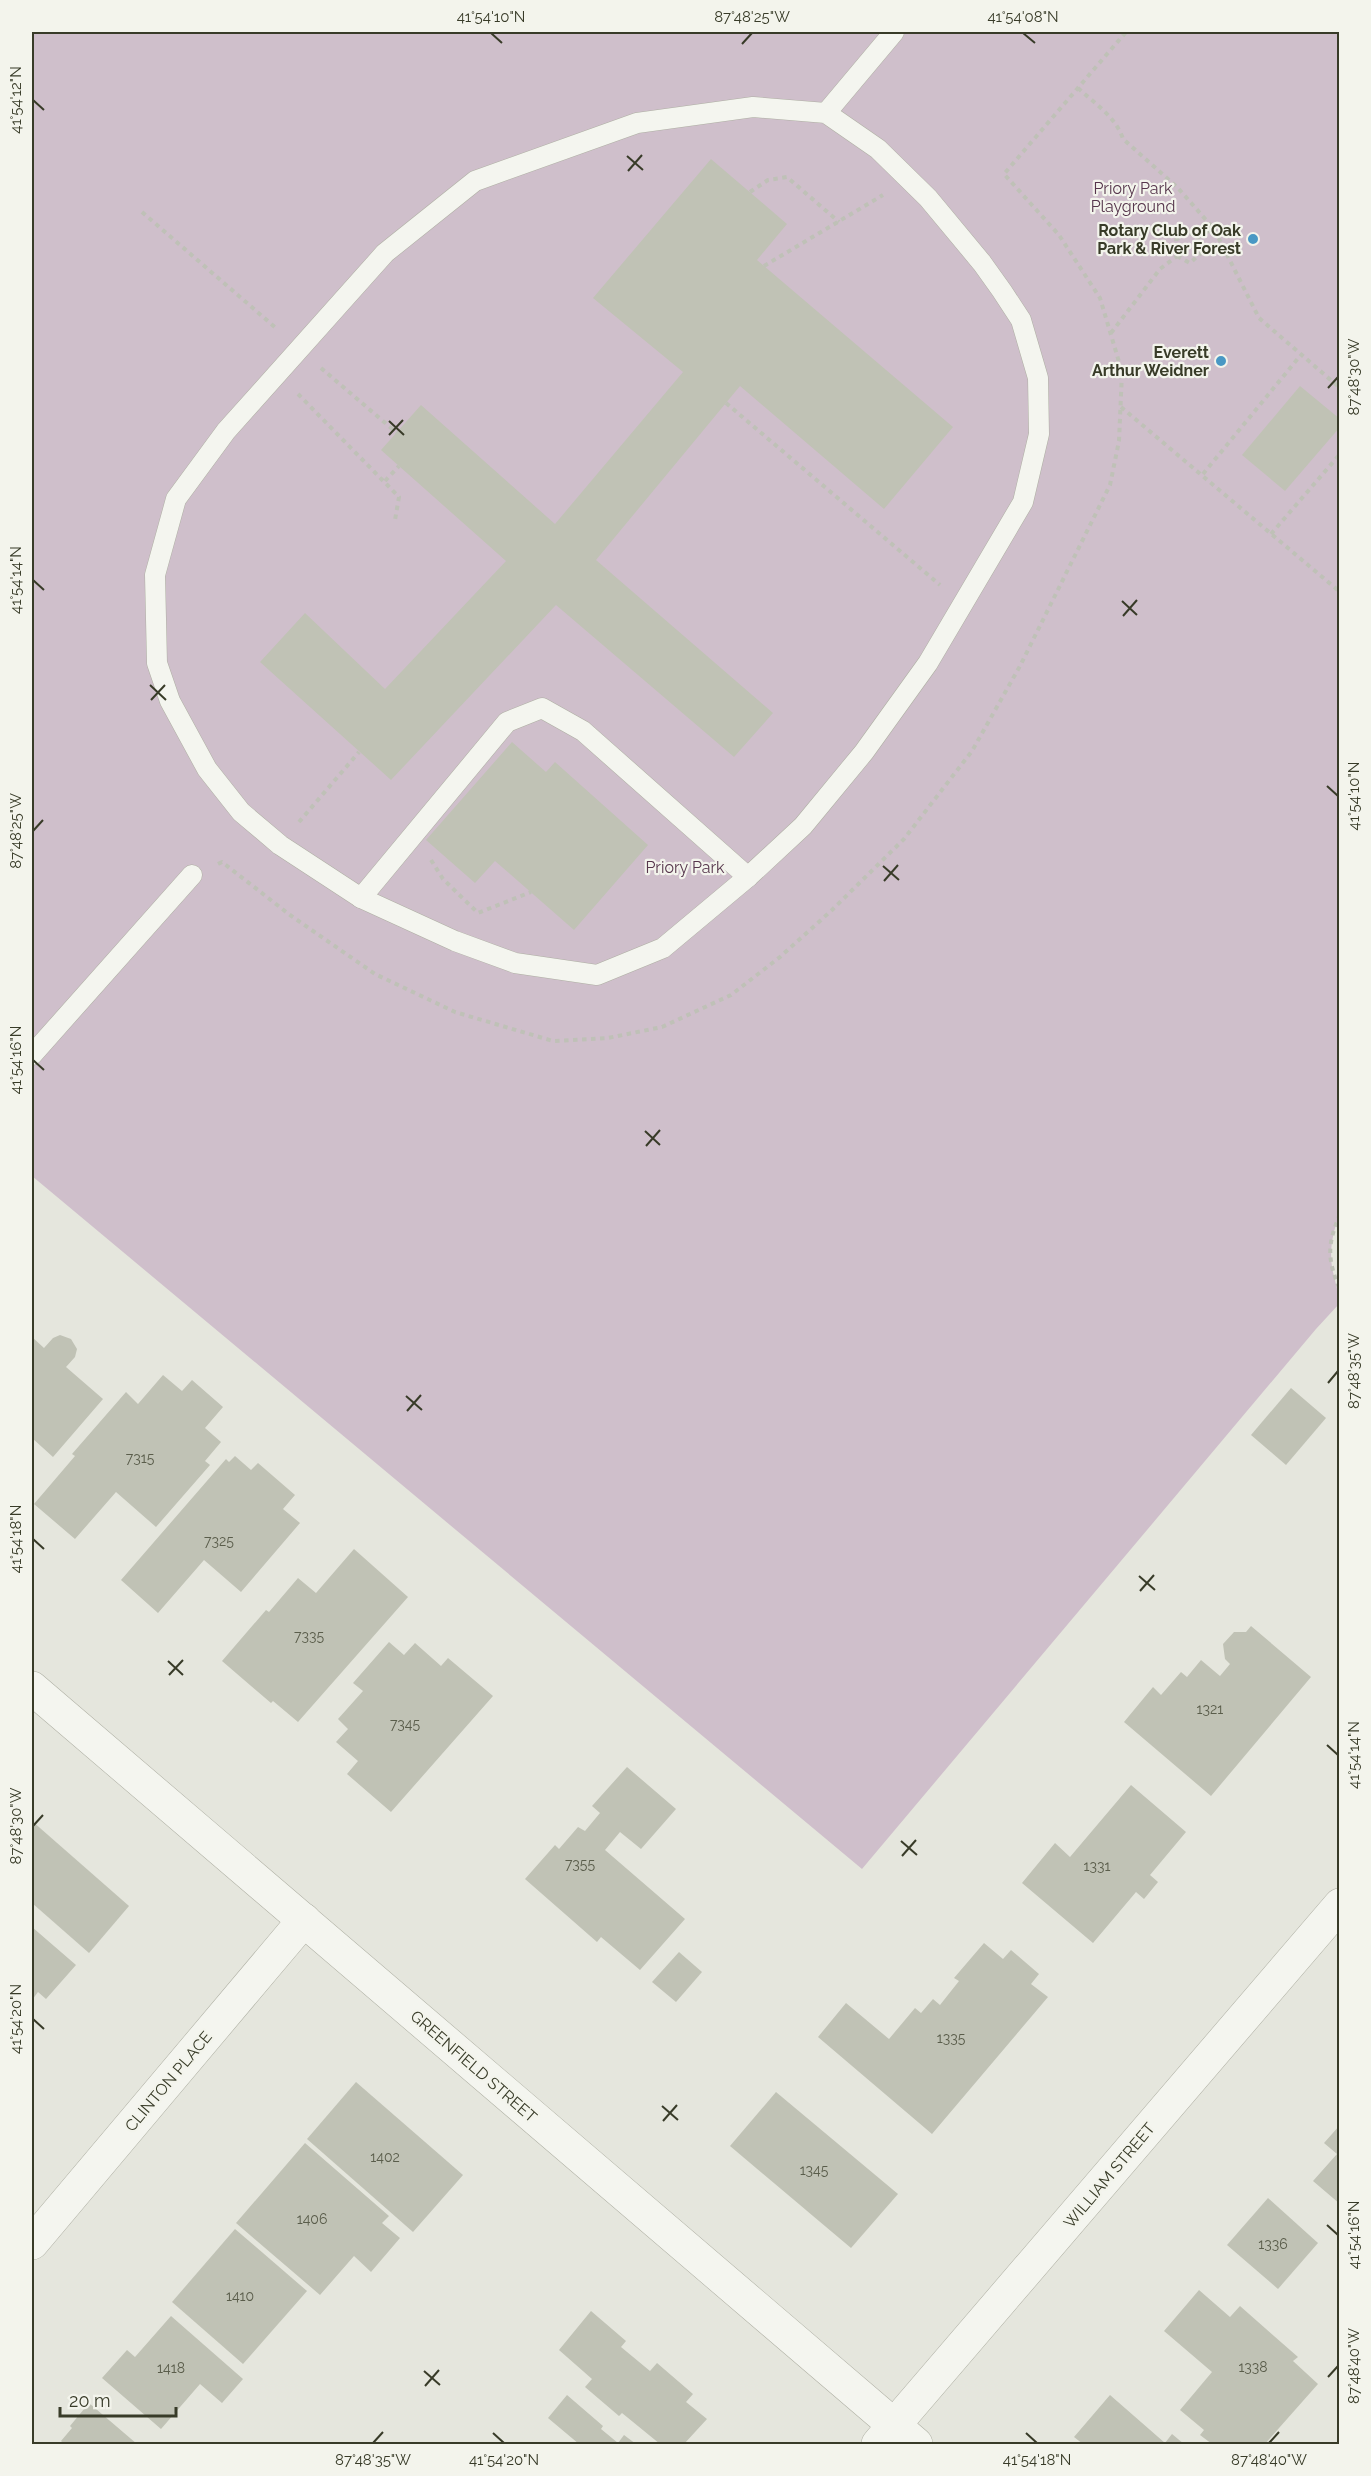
<svg xmlns="http://www.w3.org/2000/svg" width="1371" height="2476" font-family="Raleway,sans-serif">
  <rect width="100%" height="100%" fill="#e5e6dd"/>
  <path fill="#cfbfcb" d="M32 32H1339L1340 1214C1332 1233 1328 1255 1334 1276 1336 1286 1339 1293 1339 1304L1316 1329 862 1869 32 1176Z"/>
  <g fill="#c0c2b5">
    <path d="M711 159 787 224 757 260 953 427 884 509 740 386 596 560 773 713 734 757 556 605 391 780 260 662 305 613 385 689 506 561 381 450 421 405 555 524 683 372 593 298Z"/>
    <path d="M1300 386 1340 419V427L1285 491 1242 455Z"/>
    <path d="M512 742 546 772 555 762 648 845 574 930 495 861 475 883 426 840Z"/>
    <path d="M60 1335 71 1339 77 1349 75 1357 66 1367 103 1399 53 1457 32 1438V1337L44 1348 53 1338Z"/>
    <path d="M163 1375 182 1391 192 1380 223 1407 205 1428 221 1442 205 1461 210 1465 156 1527 116 1492 75 1539 34 1504 75 1456 72 1454 126 1392 138 1404Z"/>
    <path d="M1291 1388 1326 1418 1286 1465 1251 1435Z"/>
    <path d="M235 1456 251 1470 258 1463 295 1495 283 1509 300 1523 241 1592 204 1560 158 1613 121 1580 226 1459 229 1462Z"/>
    <path d="M354 1549 408 1597 298 1722 273 1701 271 1703 222 1661 266 1610 269 1612 298 1578 316 1593Z"/>
    <path d="M1251 1626 1311 1677 1211 1796 1124 1722 1153 1687 1161 1695 1181 1672 1187 1677 1201 1660 1220 1676 1230 1664 1225 1659 1223 1644 1234 1632H1246Z"/>
    <path d="M389 1642 404 1655 415 1643 441 1666 448 1658 493 1696 391 1812 347 1774 358 1761 336 1742 348 1729 338 1719 363 1691 353 1683Z"/>
    <path d="M627 1767 676 1809 641 1849 620 1832 605 1850 685 1919 640 1970 601 1937 597 1942 525 1879 555 1845 559 1849 578 1827 585 1831 600 1813 592 1806Z"/>
    <path d="M1131 1785 1186 1832 1150 1875 1158 1882 1144 1899 1136 1892 1093 1943 1022 1883 1055 1843 1070 1857Z"/>
    <path d="M32 1821 129 1906 89 1953 32 1903Z"/>
    <path d="M32 1927 76 1965 46 1999 38 1992 32 2000Z"/>
    <path d="M984 1943 1003 1959 1011 1950 1039 1974 1031 1984 1048 1997 932 2134 818 2037 846 2003 889 2039 915 2008 921 2013 933 1999 940 2005 959 1981 954 1978Z"/>
    <path d="M679 1952 702 1972 676 2002 652 1982Z"/>
    <path d="M356 2082 463 2175 413 2232 307 2139Z"/>
    <path d="M776 2092 898 2194 851 2248 730 2146Z"/>
    <path d="M1340 2125V2204L1313 2181 1337 2154 1324 2143Z"/>
    <path d="M305 2143 389 2216 382 2223 400 2238 371 2272 354 2256 320 2295 236 2223Z"/>
    <path d="M1268 2198 1318 2243 1278 2289 1227 2245Z"/>
    <path d="M235 2229 307 2291 243 2364 172 2302Z"/>
    <path d="M1199 2290 1230 2317 1240 2306 1298 2357 1293 2361 1318 2384 1265 2444H1212L1200 2435 1204 2430 1180 2410 1212 2372 1164 2331Z"/>
    <path d="M591 2311 626 2341 621 2347 650 2371 657 2363 693 2394 686 2402 707 2419 684 2444H660L622 2413 619 2416 585 2387 592 2379 559 2350Z"/>
    <path d="M171 2316 243 2379 222 2403 200 2384 161 2429 102 2378 127 2350 135 2357Z"/>
    <path d="M567 2395 603 2426 601 2429 618 2443 624 2435 636 2444H579L548 2418Z"/>
    <path d="M1110 2395 1165 2443 1172 2434 1184 2444H1083L1074 2437Z"/>
    <path d="M89 2403 137 2444H64L61 2441 72 2428 70 2426Z"/>
  </g>
  <g fill="none" stroke-linecap="round" stroke-linejoin="round">
    <g stroke="#aeafa3" stroke-width="21">
      <g id="lane">
        <path d="M753 107 826 113 878 149 928 198 982 263 1002 291 1021 320 1038 378 1039 434 1023 502 928 663 864 752 803 826 748 877 663 948 597 975 515 963 455 941 361 898 280 845 241 812 207 769 170 701 157 663 155 575 176 499 226 431 385 253 475 181 637 123Z"/>
        <path d="M826 113 894 32"/>
        <path d="M361 898 507 722 542 708 583 731 748 877"/>
        <path d="M32 1055 192 875"/>
      </g>
    </g>
    <g stroke="#aeafa3" stroke-width="34">
      <g id="street">
        <path d="M32 1688 916 2444"/>
        <path d="M32 2243 304 1920"/>
        <path d="M878 2444 1340 1905"/>
      </g>
    </g>
    <g stroke="#bfc1b7" stroke-width="4" stroke-dasharray="4.5 4.5" stroke-linecap="butt">
      <path d="M1078 88C1094 103 1116 117 1123 139L1177 187 1214 229 1259 318 1340 388"/>
      <path d="M750 192 768 180 787 177 839 222"/>
      <path d="M142 212 277 329"/>
      <path d="M1177 256 1190 263 1203 251 1198 237"/>
      <path d="M764 266 883 195"/>
      <path d="M1111 333 1160 269 1177 256 1176 240 1187 232 1198 237 1214 228"/>
      <path d="M321 368 397 433"/>
      <path d="M298 394 399 497 395 520"/>
      <path d="M726 403 940 585"/>
      <path d="M1121 407 1340 592"/>
      <path d="M1203 474 1300 356"/>
      <path d="M385 481 399 466"/>
      <path d="M1271 534 1340 454"/>
      <path d="M299 822 359 752"/>
      <path d="M431 860 443 879 478 913 531 892"/>
      <path d="M218 864 222 862 290 915 375 974 455 1012 553 1041 608 1038 662 1027 731 995 780 957 832 910 904 839 972 751 1020 666 1110 485 1119 441 1122 372 1100 298 1059 235 1004 174 1126 32"/>
      <path d="M1340 1214C1327 1245 1327 1259 1340 1290"/>
    </g>
    <use href="#lane" stroke="#f4f5ef" stroke-width="20"/>
    <use href="#street" stroke="#f4f5ef" stroke-width="33"/>
  </g>
  <path fill="none" stroke="#383b28" stroke-width="2" d="M491 33 502 43M1023 33 1035 43M742 44 752 33M33 100 44 110M627 156 643 170M628 171 642 155M1328 388 1338 377M389 421 404 435M389 435 403 420M33 580 44 590M1122 601 1137 615M1123 616 1137 600M150 685 166 700M151 700 165 685M1327 786 1338 796M33 831 43 820M883 866 899 880M884 881 898 865M33 1060 44 1070M645 1131 660 1145M646 1146 660 1130M1328 1383 1338 1371M406 1396 422 1410M407 1411 421 1395M33 1539 44 1549M1139 1576 1155 1590M1140 1591 1154 1575M168 1661 183 1675M169 1675 183 1660M1327 1745 1338 1755M33 1826 43 1815M901 1841 917 1855M902 1856 916 1840M33 2019 44 2029M662 2106 678 2120M663 2121 677 2105M1327 2225 1338 2235M424 2371 440 2385M1328 2377 1338 2366M425 2386 439 2370M493 2433 504 2443M1026 2433 1037 2443M373 2443 383 2432M1269 2443 1279 2432"/>
  <g fill="#4998c4" stroke="#f3f4ec" stroke-width="2">
    <circle cx="1253" cy="239" r="6"/>
    <circle cx="1221" cy="361" r="6"/>
  </g>
  <g text-anchor="middle" stroke-width="4.5" stroke-linejoin="round" paint-order="stroke">
    <g font-size="14" fill="#5a5d4b">
      <text x="140" y="1463">7315</text>
      <text x="219" y="1546">7325</text>
      <text x="309" y="1641">7335</text>
      <text x="1210" y="1714">1321</text>
      <text x="405" y="1729">7345</text>
      <text x="580" y="1869">7355</text>
      <text x="1097" y="1871">1331</text>
      <text x="951" y="2043">1335</text>
      <text x="385" y="2162">1402</text>
      <text x="814" y="2175">1345</text>
      <text x="312" y="2224">1406</text>
      <text x="1273" y="2249">1336</text>
      <text x="240" y="2301">1410</text>
      <text x="1253" y="2372">1338</text>
      <text x="171" y="2373">1418</text>
    </g>
    <g font-size="16" fill="#56364c" stroke="#f3f4ec">
      <text x="1133" y="194">Priory Park<tspan x="1133" dy="18">Playground</tspan></text>
      <text x="685" y="873">Priory Park</text>
    </g>
    <g font-size="16" font-weight="bold" fill="#383b28" stroke="#f3f4ec" text-anchor="end">
      <text x="1241" y="236">Rotary Club of Oak<tspan x="1241" dy="18">Park &amp; River Forest</tspan></text>
      <text x="1209" y="358">Everett<tspan x="1209" dy="18">Arthur Weidner</tspan></text>
    </g>
    <g font-size="16" fill="#383b28" stroke="#f3f4ec">
      <text transform="translate(474 2066) rotate(41)" y="6">GREENFIELD STREET</text>
      <text transform="translate(168 2081) rotate(-50)" y="6">CLINTON PLACE</text>
      <text transform="translate(1109 2175) rotate(-50)" y="6">WILLIAM STREET</text>
    </g>
  </g>
  <rect width="1371" height="2476" fill="none" stroke="#f3f4ec" stroke-width="66"/>
  <path d="M60 2407v9h116v-9" fill="none" stroke="#383b28" stroke-width="3"/>
  <text x="69" y="2407" font-size="18" fill="#383b28" stroke="#f3f4ec" stroke-width="4.5" paint-order="stroke">20 m</text>
  <rect x="33" y="33" width="1305" height="2410" fill="none" stroke="#383b28" stroke-width="2"/>
  <g font-size="15" text-anchor="middle" fill="#383b28">
    <text x="491" y="22">41°54'10"N</text>
    <text x="752" y="22">87°48'25"W</text>
    <text x="1023" y="22">41°54'08"N</text>
    <text transform="translate(16 100) rotate(-90)" y="5">41°54'12"N</text>
    <text transform="translate(1354 377) rotate(-90)" y="5">87°48'30"W</text>
    <text transform="translate(16 580) rotate(-90)" y="5">41°54'14"N</text>
    <text transform="translate(1354 796) rotate(-90)" y="5">41°54'10"N</text>
    <text transform="translate(16 831) rotate(-90)" y="5">87°48'25"W</text>
    <text transform="translate(16 1060) rotate(-90)" y="5">41°54'16"N</text>
    <text transform="translate(1354 1371) rotate(-90)" y="5">87°48'35"W</text>
    <text transform="translate(16 1539) rotate(-90)" y="5">41°54'18"N</text>
    <text transform="translate(1354 1755) rotate(-90)" y="5">41°54'14"N</text>
    <text transform="translate(16 1826) rotate(-90)" y="5">87°48'30"W</text>
    <text transform="translate(16 2019) rotate(-90)" y="5">41°54'20"N</text>
    <text transform="translate(1354 2235) rotate(-90)" y="5">41°54'16"N</text>
    <text transform="translate(1354 2366) rotate(-90)" y="5">87°48'40"W</text>
    <text x="373" y="2465">87°48'35"W</text>
    <text x="504" y="2465">41°54'20"N</text>
    <text x="1037" y="2465">41°54'18"N</text>
    <text x="1269" y="2465">87°48'40"W</text>
  </g>
</svg>
